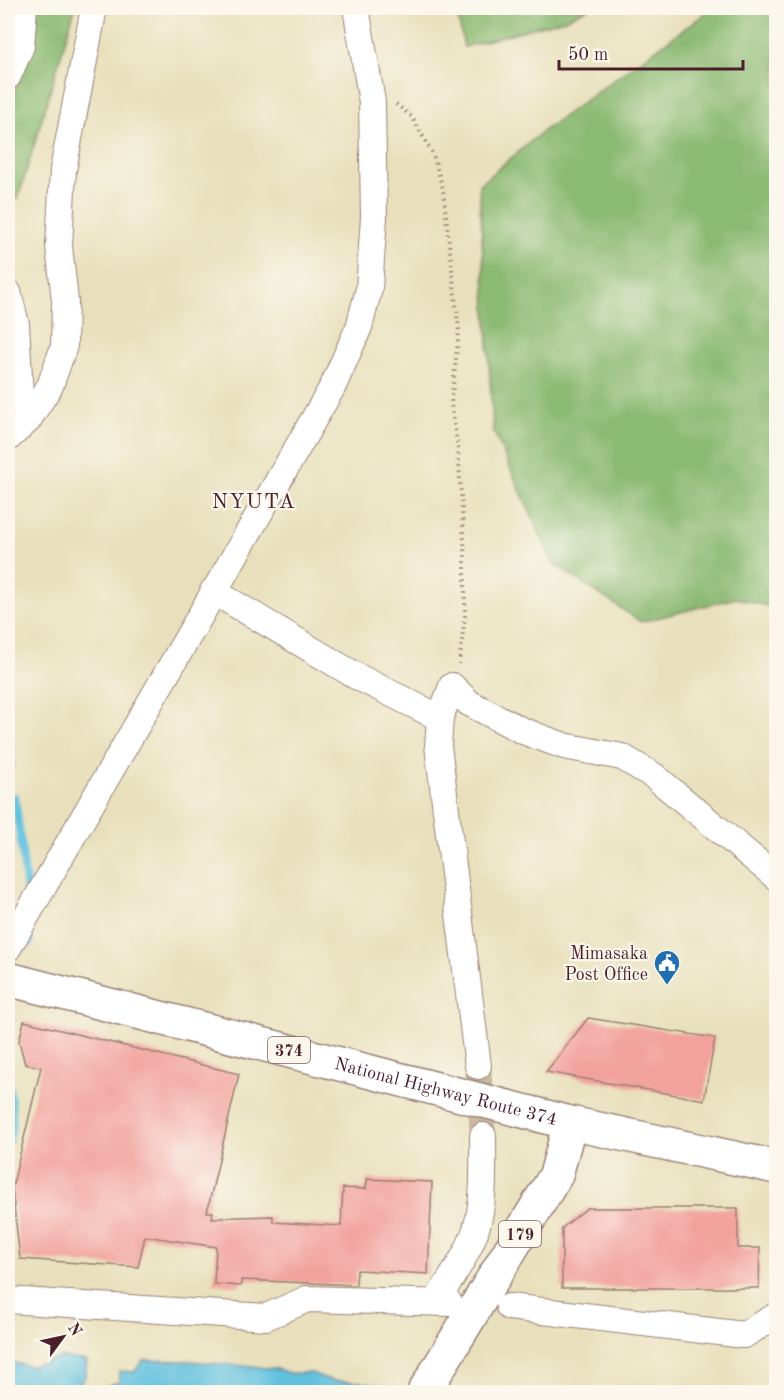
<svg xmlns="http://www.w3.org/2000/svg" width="784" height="1400" font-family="'Old Standard TT',serif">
  <rect width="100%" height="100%" fill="#fbf7ec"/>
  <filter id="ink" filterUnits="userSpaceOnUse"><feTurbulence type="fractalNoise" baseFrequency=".0167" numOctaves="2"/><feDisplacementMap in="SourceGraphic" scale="12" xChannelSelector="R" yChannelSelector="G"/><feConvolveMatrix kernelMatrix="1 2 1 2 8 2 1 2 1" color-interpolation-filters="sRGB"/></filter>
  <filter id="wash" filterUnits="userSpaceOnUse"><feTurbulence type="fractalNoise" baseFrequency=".008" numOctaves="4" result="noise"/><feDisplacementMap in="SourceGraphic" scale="24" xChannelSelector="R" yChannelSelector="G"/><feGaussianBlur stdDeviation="1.35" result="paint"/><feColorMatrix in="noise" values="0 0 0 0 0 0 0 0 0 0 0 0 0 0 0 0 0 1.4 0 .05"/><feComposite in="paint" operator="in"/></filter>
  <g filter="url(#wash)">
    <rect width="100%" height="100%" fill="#e8e0bc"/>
    <g fill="#8bba72" stroke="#6a6c4e" stroke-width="1.5">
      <path d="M35 8H75L18 199 8 193V113L37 19Z"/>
      <path d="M456 8H589L565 19 464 47Z"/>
      <path d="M706 8H776V608L736 598 641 622 553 563 493 430 479 185 543 131 706 13Z"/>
    </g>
    <path fill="#60c1df" stroke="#557085" stroke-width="1.5" d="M61 1357 87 1361 85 1377 77 1385 83 1390 104 1387 119 1382V1371L134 1372 144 1360 188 1361 278 1369C293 1376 296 1372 310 1373 319 1375 328 1381 337 1381 366 1382 384 1384 412 1392H8V1362L32 1366Z"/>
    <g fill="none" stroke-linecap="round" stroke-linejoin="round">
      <g stroke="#60c1df" stroke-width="8">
        <path d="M8 719 11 765"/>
        <path d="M15 797 27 891"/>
        <path d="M29 933 30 942"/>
        <path d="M8 1032 11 1017"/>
        <path d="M8 1080C11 1100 15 1122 8 1142"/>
      </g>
    </g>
    <g id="blocks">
      <g fill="#f2a19d">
        <path d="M588 1018 715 1038 704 1100 546 1072Z"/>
        <path d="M24 1021 239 1074 207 1212H213L212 1218 273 1216V1222L341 1226 343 1188 366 1189 367 1179 432 1182 428 1274 357 1270 356 1285 241 1280V1286L214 1284 216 1247 145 1236 138 1267 20 1259 12 1188 41 1067 25 1064 19 1041Z"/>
        <path d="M587 1208H738V1248H760L759 1288H562V1228Z"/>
      </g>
    </g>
  </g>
  <g filter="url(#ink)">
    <use href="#blocks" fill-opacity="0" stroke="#998074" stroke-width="1.5"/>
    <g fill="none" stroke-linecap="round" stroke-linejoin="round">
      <path stroke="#c8b99f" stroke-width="26" stroke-dasharray="26 13" stroke-linecap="butt" d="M478 1066 483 1136"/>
      <g stroke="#998074" stroke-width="28">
        <g id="minor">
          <path d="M8 76 21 46 24 8"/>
          <path d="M8 292 16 324 20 395 28 420"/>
          <path d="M8 438 28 420 50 386 64 346 65 301 59 246 63 170 94 8"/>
          <path d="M213 591 356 676 440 718"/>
          <path d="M8 948 333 386 359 327 369 289 374 217 372 102 356 8"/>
          <path d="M478 1066 438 746 440 718 452 686 469 703 523 731 564 746 622 757 654 776 776 877"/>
          <path d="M8 1300 266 1317 307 1299 449 1303"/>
          <path d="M436 1302C450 1279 468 1255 476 1229 485 1200 483 1166 483 1136"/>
          <path d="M509 1307 744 1335 776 1316"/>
        </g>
      </g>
      <g stroke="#998074" stroke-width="36">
        <g id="highway">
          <path id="s1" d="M8 979 570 1123 776 1167"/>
          <path d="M424 1392 556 1175 570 1123"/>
        </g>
      </g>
      <path stroke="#998074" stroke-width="4" stroke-dasharray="1.5 4.5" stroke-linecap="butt" d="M396 104 412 117 433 154 443 189 459 331 451 404 458 448 465 557V616L459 664"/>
      <use href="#minor" stroke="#fff" stroke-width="26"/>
      <use href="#highway" stroke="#fff" stroke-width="33"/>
    </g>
  </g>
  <defs>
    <g id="civic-pin" transform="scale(1.35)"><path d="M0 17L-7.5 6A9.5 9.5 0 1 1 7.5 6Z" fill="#1f6fb2" stroke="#fbf7ec"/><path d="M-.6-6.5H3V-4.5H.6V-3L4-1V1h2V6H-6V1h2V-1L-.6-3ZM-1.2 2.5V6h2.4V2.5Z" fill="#fff"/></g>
  </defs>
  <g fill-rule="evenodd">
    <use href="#civic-pin" x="667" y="963"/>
  </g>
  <g text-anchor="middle" stroke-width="4.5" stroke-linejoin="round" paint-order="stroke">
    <g fill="#fbf7ec" stroke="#7f6065" stroke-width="1.5">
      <rect x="268" y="1037" width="42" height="26" rx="4.5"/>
      <rect x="499" y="1221" width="42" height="26" rx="4.5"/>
    </g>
    <g font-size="16" font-weight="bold" fill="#4a1f2b">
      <text x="289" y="1056">374</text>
      <text x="520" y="1240">179</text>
    </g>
    <g font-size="18" fill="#4a1f2b" stroke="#fbf7ec" text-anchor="end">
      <text x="648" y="959">Mimasaka<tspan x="648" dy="21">Post Office</tspan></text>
    </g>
    <g font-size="18" fill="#4a1f2b" stroke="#fbf7ec">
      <text dy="6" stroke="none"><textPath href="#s1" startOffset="452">National Highway Route 374</textPath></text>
    </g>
    <g font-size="21" letter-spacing="1.5" fill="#4a1f2b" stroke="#fbf7ec">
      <text x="254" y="508">NYUTA</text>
    </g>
  </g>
  <rect width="784" height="1400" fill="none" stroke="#fbf7ec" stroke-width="30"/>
  <g transform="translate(63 1337) rotate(57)" stroke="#fbf7ec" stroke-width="4.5" paint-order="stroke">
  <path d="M0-4.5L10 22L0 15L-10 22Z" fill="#4a1f2b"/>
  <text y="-9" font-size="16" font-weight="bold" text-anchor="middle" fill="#4a1f2b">N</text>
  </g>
  <path d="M559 60v9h184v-9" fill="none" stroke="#4a1f2b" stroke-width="3"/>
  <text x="568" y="60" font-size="18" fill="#4a1f2b" stroke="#fbf7ec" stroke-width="4.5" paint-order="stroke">50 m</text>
</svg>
